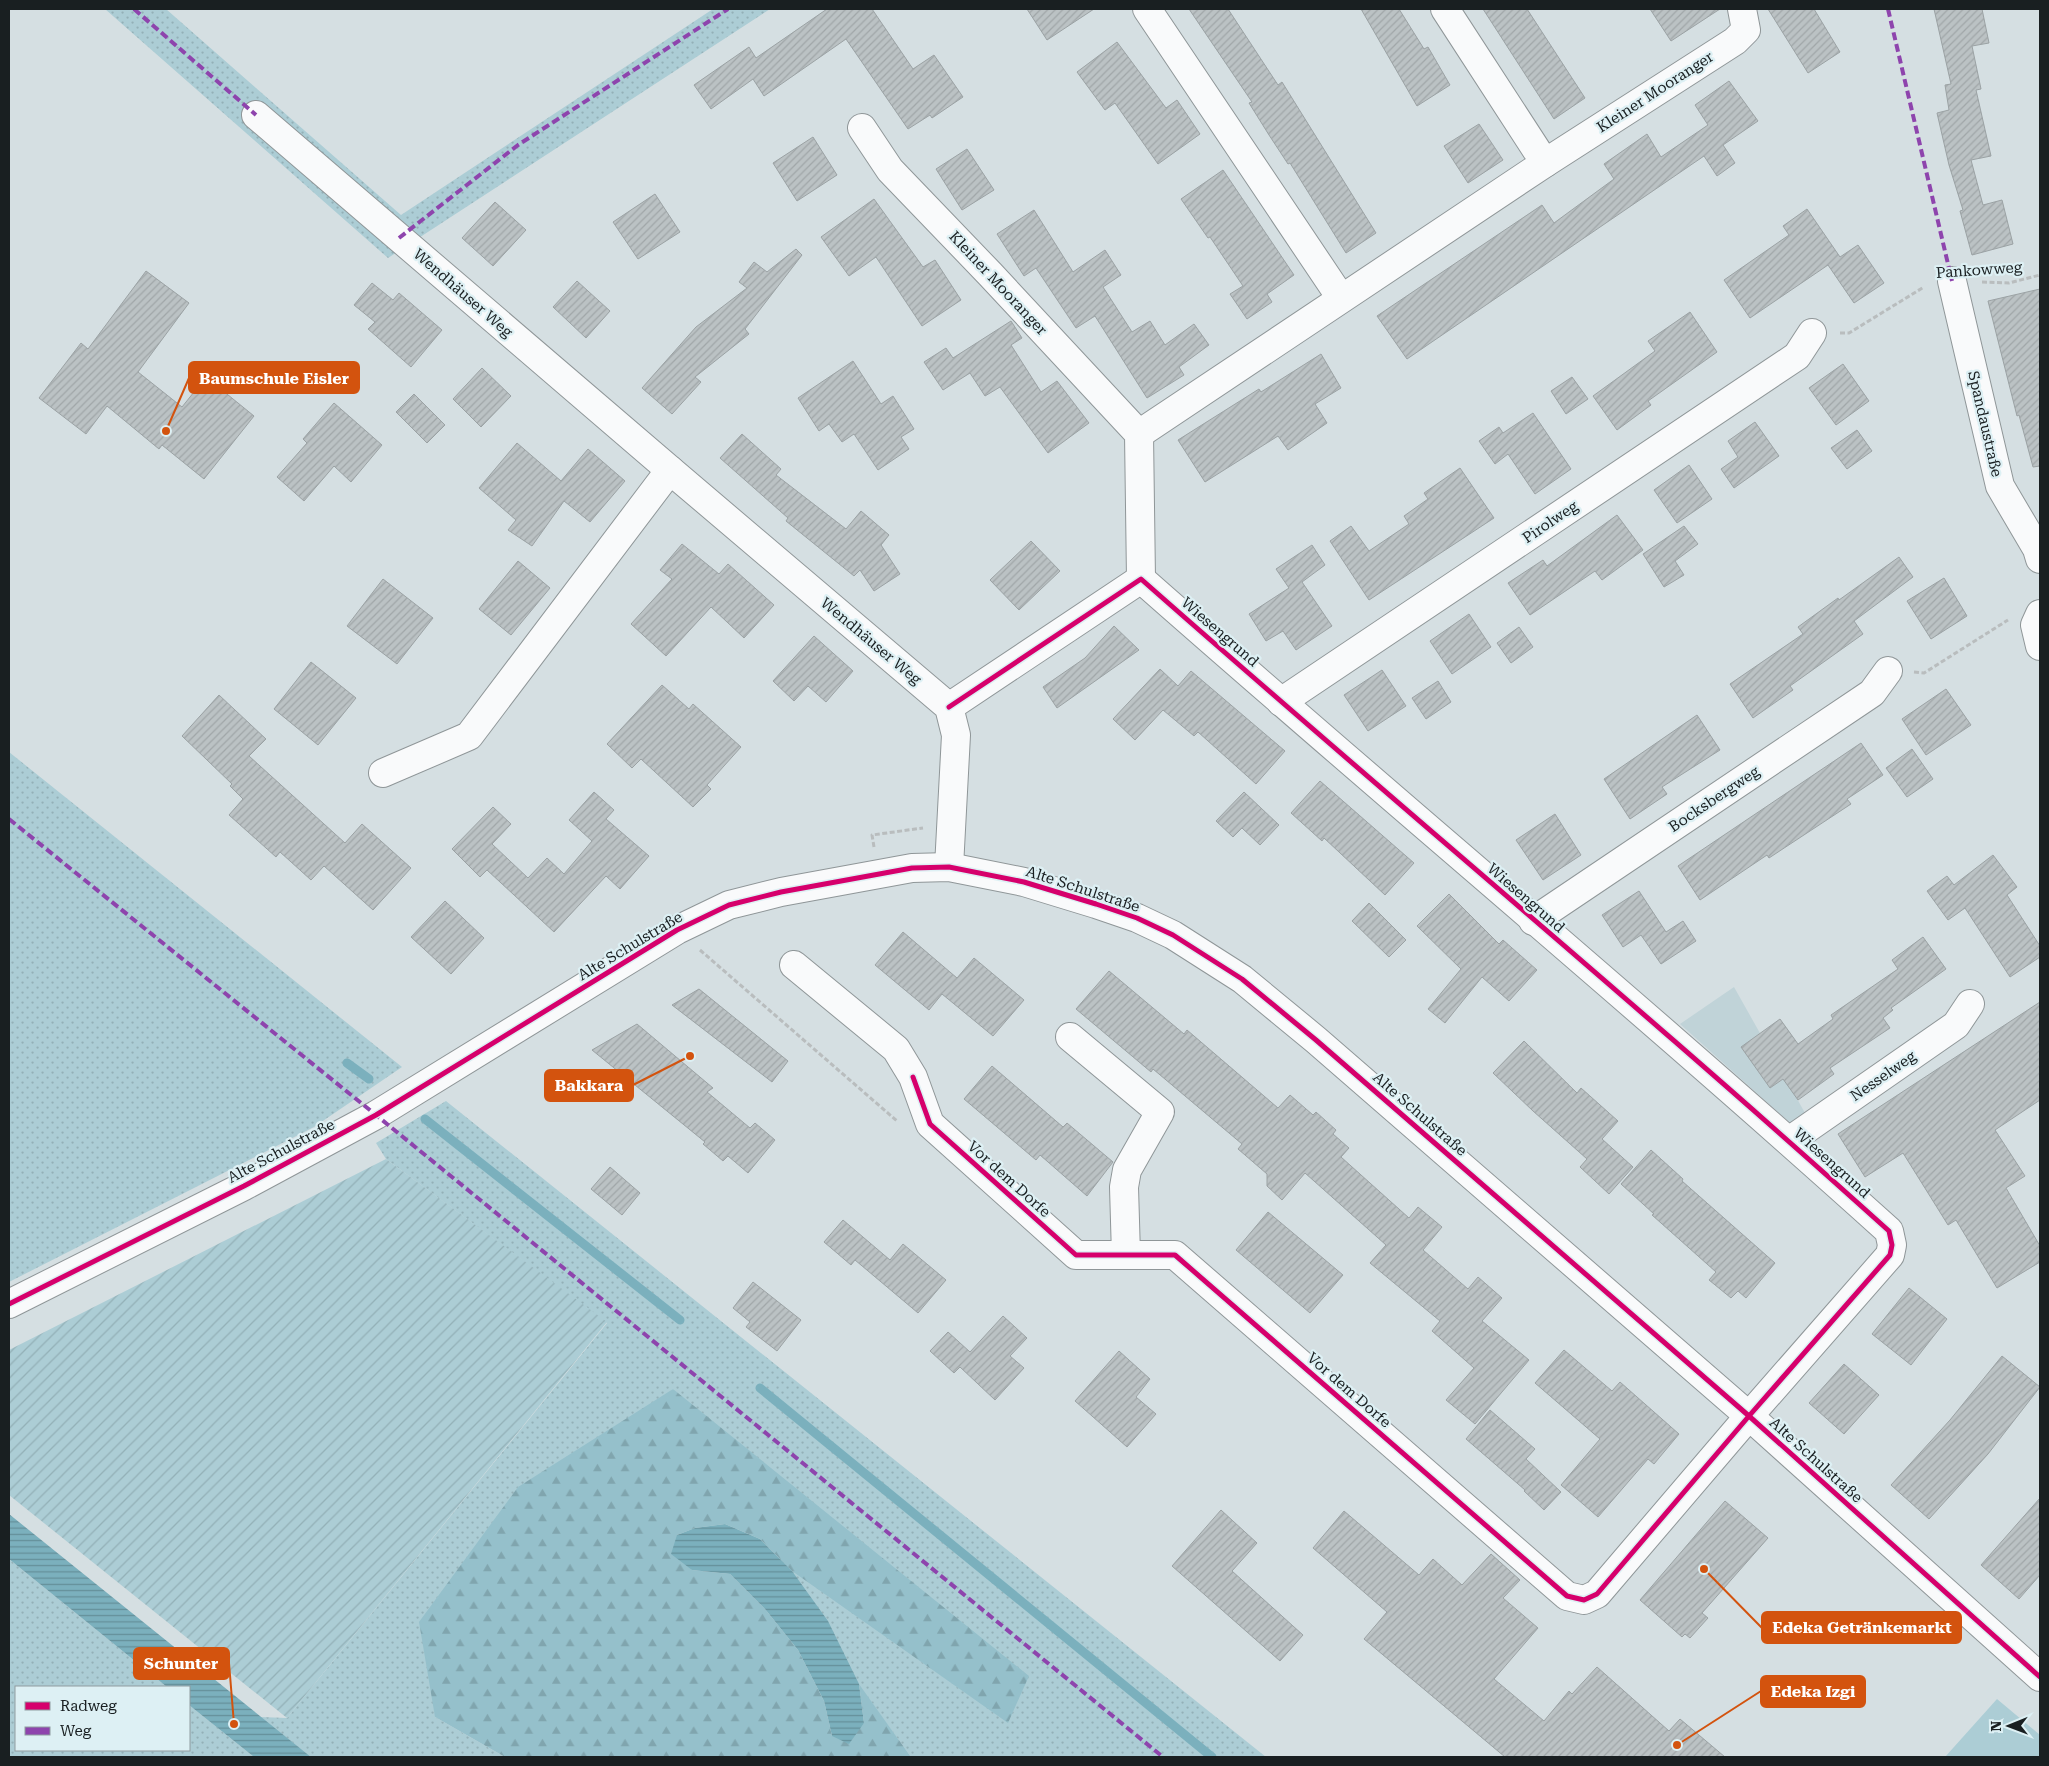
<svg xmlns="http://www.w3.org/2000/svg" width="2049" height="1766" font-family="'Roboto Serif',serif">
  <defs>
    <pattern id="grass-dots" width="8" height="8" patternUnits="userSpaceOnUse" patternTransform="scale(1.25)"><rect width="8" height="8" fill="#accdd5"/><path d="M2 2h.1M6 6h.1" fill="none" stroke="#93b0b7" stroke-width="1.8" stroke-linecap="round"/></pattern>
    <pattern id="forest-firs" width="22" height="20" patternUnits="userSpaceOnUse" patternTransform="scale(1.25)"><rect width="22" height="20" fill="#95c0cb"/><path d="M5 1l3.5 6h-7zM16 11l3.5 6h-7z" fill="#80a5ae"/></pattern>
    <pattern id="garden-furrows" width="10" height="10" patternUnits="userSpaceOnUse" patternTransform="scale(1.25)"><rect width="10" height="10" fill="#accdd5"/><path d="M-1 1l2-2M0 10L10 0M9 11l2-2" fill="none" stroke="#93b0b7"/></pattern>
    <pattern id="water-rules" width="6" height="5" patternUnits="userSpaceOnUse" patternTransform="scale(1.25)"><rect width="6" height="5" fill="#7bb0bd"/><path d="M0 2.5h6" fill="none" stroke="#648f99"/></pattern>
    <pattern id="building-hatch" width="6" height="6" patternUnits="userSpaceOnUse" patternTransform="scale(1.25)"><rect width="6" height="6" fill="#bbc2c4"/><path d="M-1 1l2-2M0 6l6-6M5 7l2-2" fill="none" stroke="#a0a6a8"/></pattern>
  </defs>
  <rect width="100%" height="100%" fill="#d5dfe2"/>
  <path fill="#c0d3d8" d="M1734 987 1805 1113 1790 1123 1680 1024Z"/>
  <g fill="url(#grass-dots)">
    <path d="M105 9H166L401 215 713 9H770L388 258Z"/>
    <path d="M9 752 402 1067 314 1127 9 1282Z"/>
    <path d="M446 1101 1266 1757H911L859 1685 673 1389 435 1717 505 1757H311L260 1717 287 1718 607 1323 386 1159 376 1143Z"/>
    <path d="M9 1559 167 1687H16V1750H189V1705L254 1757H9Z"/>
  </g>
  <path fill="url(#forest-firs)" d="M673 1389 1029 1676 1008 1723 792 1571 760 1539 725 1524 695 1528 677 1535 692 1570 730 1574 765 1609 798 1650 824 1701 832 1736 864 1723 859 1684 911 1757H505L435 1717 419 1622 518 1487Z"/>
  <path fill="#accdd5" d="M1997 1699 2040 1735V1757H1945Z"/>
  <path fill="url(#garden-furrows)" d="M386 1159 607 1322 287 1718 9 1495V1350Z"/>
  <g fill="url(#water-rules)">
    <path d="M9 1514 311 1757H254L189 1705V1687H167L9 1559Z"/>
    <path d="M725 1524 760 1539 792 1571 828 1621 859 1684 864 1723 849 1744 832 1736 824 1701 798 1650 765 1609 730 1574 692 1570 671 1554 677 1535 695 1528Z"/>
  </g>
  <g fill="none" stroke-linecap="round" stroke-linejoin="round">
    <g stroke="#7bb0bd" stroke-width="9">
      <path d="M347 1063 369 1079"/>
      <path d="M425 1119 680 1320"/>
      <path d="M760 1388 1212 1757"/>
    </g>
  </g>
  <g fill="url(#building-hatch)" stroke="#9ba2a4">
    <path d="M827 9H872L913 69 934 55 963 97 932 118 930 115 908 129 846 39 764 96 753 79 711 109 694 85 749 47 756 58Z"/>
    <path d="M1027 9H1094L1047 40Z"/>
    <path d="M1189 9H1228L1278 85 1282 82 1376 233 1346 253 1290 163 1288 164 1269 135 1249 103 1252 102Z"/>
    <path d="M1361 9H1399L1424 49 1428 47 1450 85 1417 106Z"/>
    <path d="M1483 9H1527L1585 98 1554 119Z"/>
    <path d="M1650 9H1720L1671 41Z"/>
    <path d="M1768 9H1814L1840 52 1808 73Z"/>
    <path d="M1934 9H1982L1989 43 1972 46 1981 89 1976 90 1991 156 1971 160 1983 205 2002 200 2013 244 1972 255 1960 211 1963 210 1949 165 1937 113 1949 110 1945 85 1951 84Z"/>
    <path d="M1117 42 1166 108 1177 100 1200 134 1158 164 1115 103 1105 110 1077 72Z"/>
    <path d="M1729 81 1758 121 1723 145 1735 163 1717 176 1704 156 1407 359 1377 316 1542 205 1554 223 1614 179 1604 164 1647 134 1661 157 1708 125 1695 105Z"/>
    <path d="M1479 124 1503 160 1468 183 1444 146Z"/>
    <path d="M813 137 837 175 797 201 773 163Z"/>
    <path d="M967 149 994 190 962 210 936 169Z"/>
    <path d="M1223 170 1294 275 1267 294 1272 302 1247 319 1230 294 1243 286 1210 237 1208 238 1181 199Z"/>
    <path d="M655 194 680 232 638 259 613 222Z"/>
    <path d="M874 199 923 267 935 260 961 300 922 326 876 257 849 276 821 237Z"/>
    <path d="M495 202 526 230 493 266 462 238Z"/>
    <path d="M1807 209 1840 257 1858 245 1884 283 1854 303 1828 265 1750 318 1724 280 1789 235 1783 226Z"/>
    <path d="M1034 210 1073 272 1105 250 1121 275 1103 287 1132 332 1150 321 1165 345 1194 324 1209 345 1179 367 1184 375 1147 398 1095 316 1076 328 1036 268 1024 276 997 234Z"/>
    <path d="M796 249 802 255 745 329 749 334 695 377 701 382 672 414 642 388 696 327 747 288 739 282 754 262 767 272Z"/>
    <path d="M146 271 189 303 138 372 182 407 206 377 254 416 204 479 162 445 159 449 107 406 86 434 39 398 81 343 88 349Z"/>
    <path d="M577 281 610 311 586 338 553 307Z"/>
    <path d="M372 283 393 300 399 293 442 330 411 367 368 329 375 322 354 305Z"/>
    <path d="M2040 289V466L2033 467 2019 415 2017 416 1988 301Z"/>
    <path d="M1690 312 1717 352 1648 401 1651 405 1617 430 1593 396 1655 351 1648 341Z"/>
    <path d="M1011 321 1022 338 1011 345 1041 392 1057 381 1089 423 1048 453 1000 387 985 396 970 373 943 390 924 362 946 348 953 358Z"/>
    <path d="M1321 354 1341 388 1315 404 1327 423 1288 450 1278 436 1205 482 1178 440 1259 389 1261 392Z"/>
    <path d="M853 361 881 404 893 396 914 429 901 437 909 449 878 470 854 434 842 442 829 424 819 431 798 398Z"/>
    <path d="M1843 364 1869 401 1836 425 1809 388Z"/>
    <path d="M482 368 511 396 481 427 453 399Z"/>
    <path d="M1572 377 1588 399 1566 414 1551 391Z"/>
    <path d="M414 394 445 425 427 443 396 412Z"/>
    <path d="M334 403 382 445 351 482 334 466 304 501 277 477 307 443 303 439Z"/>
    <path d="M1533 413 1571 469 1535 494 1508 454 1495 464 1479 441 1499 427 1503 433Z"/>
    <path d="M1755 422 1779 456 1734 488 1721 469 1738 457 1728 441Z"/>
    <path d="M1857 430 1872 451 1847 469 1831 448Z"/>
    <path d="M742 434 781 469 776 475 846 529 861 511 889 535 881 545 900 574 874 591 860 570 854 576 786 521 788 518 720 458Z"/>
    <path d="M517 443 561 481 588 449 625 481 590 522 564 501 532 546 508 530 516 520 479 488Z"/>
    <path d="M1689 465 1712 499 1677 523 1654 490Z"/>
    <path d="M1460 468 1494 518 1369 600 1330 541 1351 526 1369 551 1409 524 1404 516 1428 499 1424 493Z"/>
    <path d="M1617 515 1643 550 1602 580 1595 571 1530 615 1508 583 1543 560 1547 566Z"/>
    <path d="M1684 526 1698 544 1675 561 1684 575 1664 587 1643 554Z"/>
    <path d="M1031 541 1060 571 1019 610 990 580Z"/>
    <path d="M682 544 719 574 728 564 774 605 744 638 711 607 666 656 631 624 672 579 660 570Z"/>
    <path d="M1312 545 1325 565 1302 582 1332 626 1296 650 1283 631 1266 641 1249 614 1289 588 1276 569Z"/>
    <path d="M1899 557 1913 577 1854 621 1863 634 1790 686 1793 690 1753 718 1730 684 1803 634 1798 627 1838 598 1839 600Z"/>
    <path d="M518 561 550 588 511 635 479 609Z"/>
    <path d="M1944 578 1967 616 1931 639 1907 601Z"/>
    <path d="M383 579 433 618 397 664 347 626Z"/>
    <path d="M1469 614 1491 647 1452 674 1430 641Z"/>
    <path d="M1114 626 1139 650 1057 708 1043 687 1085 658Z"/>
    <path d="M1519 627 1533 647 1511 663 1497 643Z"/>
    <path d="M814 636 853 671 826 702 808 686 794 701 773 681Z"/>
    <path d="M311 662 356 698 318 745 274 709Z"/>
    <path d="M1160 669 1178 686 1191 671 1285 751 1256 784 1198 732 1194 736 1163 710 1135 740 1113 719Z"/>
    <path d="M1382 670 1406 706 1368 731 1344 695Z"/>
    <path d="M1438 681 1451 702 1426 719 1412 698Z"/>
    <path d="M662 685 689 709 693 704 741 747 707 785 711 789 693 807 641 759 632 768 607 744Z"/>
    <path d="M1946 689 1971 725 1926 755 1902 719Z"/>
    <path d="M219 695 266 739 249 756 345 843 362 824 411 868 373 910 324 866 311 880 280 852 276 857 229 815 243 799 230 786 232 784 182 736Z"/>
    <path d="M1697 715 1720 750 1662 787 1667 794 1630 819 1604 779Z"/>
    <path d="M1861 743 1883 775 1847 799 1851 804 1769 858 1767 855 1700 900 1678 866Z"/>
    <path d="M1912 749 1933 779 1907 797 1886 768Z"/>
    <path d="M1320 781 1414 863 1385 895 1324 838 1322 841 1291 813Z"/>
    <path d="M594 792 614 810 606 819 649 856 620 889 606 876 554 932 487 870 480 877 452 849 493 807 511 824 492 844 528 878 547 858 564 874 592 841 569 820Z"/>
    <path d="M1244 792 1279 825 1260 845 1242 828 1233 837 1216 821Z"/>
    <path d="M1555 814 1581 855 1543 880 1516 840Z"/>
    <path d="M1993 855 2017 887 2007 895 2040 946V957L2010 977 1965 908 1948 920 1927 891 1947 876 1954 885Z"/>
    <path d="M1639 891 1666 932 1683 921 1696 941 1661 964 1641 935 1623 947 1602 915Z"/>
    <path d="M1449 894 1499 944 1503 940 1537 970 1509 1001 1482 977 1445 1023 1428 1009 1461 969 1417 926Z"/>
    <path d="M445 901 484 938 451 974 411 937Z"/>
    <path d="M1369 903 1406 940 1389 957 1352 921Z"/>
    <path d="M903 932 957 978 974 958 1024 1000 993 1036 942 994 929 1010 875 965Z"/>
    <path d="M1923 937 1946 969 1891 1008 1893 1010 1883 1018 1890 1028 1830 1068 1834 1074 1798 1100 1783 1079 1770 1088 1741 1047 1780 1019 1798 1044 1833 1019 1831 1015 1898 969 1892 960Z"/>
    <path d="M1109 971 1184 1034 1187 1030 1278 1108 1290 1095 1313 1115 1316 1112 1336 1130 1333 1134 1349 1148 1341 1157 1409 1218 1418 1207 1442 1227 1423 1250 1468 1289 1478 1277 1502 1298 1482 1321 1529 1360 1475 1424 1446 1400 1474 1368 1432 1331 1440 1321 1370 1263 1386 1245 1305 1173 1282 1200 1267 1186V1174L1238 1149 1242 1144 1153 1069 1151 1072 1076 1009Z"/>
    <path d="M699 989 788 1061 772 1082 672 1005Z"/>
    <path d="M2040 1002V1100L1995 1130 2025 1176 2006 1188 2040 1246V1262L1997 1288 1956 1220 1948 1225 1903 1153 1865 1177 1838 1134Z"/>
    <path d="M637 1024 713 1088 707 1092 750 1128 755 1123 775 1140 748 1173 728 1156 723 1161 703 1144 705 1142 592 1050Z"/>
    <path d="M1524 1041 1577 1093 1581 1088 1618 1121 1602 1139 1633 1167 1609 1194 1580 1167 1587 1159 1533 1111 1493 1073Z"/>
    <path d="M992 1066 1063 1127 1067 1123 1113 1162 1087 1196 1040 1155 1036 1160 964 1099Z"/>
    <path d="M1651 1150 1683 1179 1682 1181 1775 1263 1746 1298 1738 1291 1731 1298 1709 1280 1716 1272 1652 1215 1654 1214 1621 1184Z"/>
    <path d="M610 1167 640 1193 622 1215 591 1189Z"/>
    <path d="M1268 1212 1343 1275 1310 1313 1236 1250Z"/>
    <path d="M843 1220 890 1260 903 1244 946 1280 918 1313 855 1260 851 1265 824 1242Z"/>
    <path d="M753 1282 801 1320 777 1351 746 1327 750 1322 733 1308Z"/>
    <path d="M1909 1288 1947 1319 1911 1365 1872 1334Z"/>
    <path d="M1003 1316 1027 1338 1010 1356 1024 1368 995 1400 960 1367 954 1373 930 1351 948 1332 970 1352Z"/>
    <path d="M1564 1350 1612 1391 1620 1382 1679 1434 1654 1464 1648 1459 1598 1517 1561 1485 1600 1439 1535 1383Z"/>
    <path d="M1119 1351 1150 1379 1136 1397 1156 1414 1127 1447 1075 1401Z"/>
    <path d="M2002 1356 2040 1387 1988 1454 1929 1519 1891 1485 1950 1420Z"/>
    <path d="M1844 1364 1879 1395 1844 1434 1809 1403Z"/>
    <path d="M1490 1410 1535 1449 1526 1459 1561 1492 1544 1510 1524 1491 1525 1490 1466 1439Z"/>
    <path d="M2040 1498V1575L2019 1599 1981 1565Z"/>
    <path d="M1725 1501 1768 1538 1702 1613 1708 1618 1690 1638 1685 1634 1682 1637 1640 1600Z"/>
    <path d="M1221 1510 1257 1543 1232 1571 1303 1635 1280 1661 1172 1566Z"/>
    <path d="M1344 1511 1419 1575 1433 1559 1462 1585 1491 1554 1520 1580 1503 1598 1538 1628 1494 1679 1544 1721 1569 1691 1572 1694 1597 1667 1669 1731 1680 1719 1725 1757H1505L1364 1639 1387 1612 1313 1548Z"/>
  </g>
  <g fill="none" stroke-linecap="round" stroke-linejoin="round">
    <g stroke="#8f9698" stroke-width="30">
      <g id="minor">
        <path d="M1147 9 1341 298"/>
        <path d="M1445 9 1545 163"/>
        <path d="M256 115 670 470 949 707 956 735 949 867"/>
        <path d="M862 128 890 170 990 274 1139 434 1141 579"/>
        <path d="M1952 281 2000 486 2037 549 2040 559"/>
        <path d="M1139 434 1545 163 1735 41 1746 30 1742 9"/>
        <path d="M2040 614 2035 625 2040 646"/>
        <path d="M1281 702 1797 356 1812 333"/>
        <path d="M383 773 469 736 670 470"/>
        <path d="M1533 921 1872 693 1888 671"/>
        <path d="M794 965 896 1049 913 1077 930 1124 1076 1255H1175L1567 1596 1584 1600 1597 1594 1749 1416 1890 1255 1892 1245 1889 1231C1643 1009 1389 798 1141 579L949 707"/>
        <path d="M1070 1037 1160 1112 1127 1170 1124 1187 1126 1255"/>
        <path d="M1789 1141 1956 1025 1970 1004"/>
        <path d="M9 1304 244 1186 376 1115 677 930 729 905 781 892 912 868 949 867 1024 882 1096 904 1137 918 1173 935 1242 979 1316 1040 1749 1416 2040 1677"/>
      </g>
    </g>
    <g stroke="#b9bdbe" stroke-width="3" stroke-dasharray="5 2.5" stroke-linecap="butt">
      <path d="M1982 282 2009 283 2040 275"/>
      <path d="M1840 333H1849L1924 287"/>
      <path d="M1914 672 1924 673 2008 620"/>
      <path d="M874 847 872 835 923 828"/>
      <path d="M700 950 897 1121"/>
    </g>
    <use href="#minor" stroke="#f9fafb" stroke-width="28"/>
    <g stroke="#8e44ad" stroke-width="4" stroke-dasharray="8 4" stroke-linecap="butt">
      <path d="M134 9 256 115"/>
      <path d="M1888 9 1952 281"/>
      <path d="M399 238 518 145 728 9"/>
      <path d="M9 819 376 1115 1163 1757"/>
    </g>
    <g stroke="#ddf0f4" stroke-width="8">
      <g id="cycleway">
        <path d="M913 1077 930 1124 1076 1255H1175L1567 1596 1584 1600 1597 1594 1749 1416 1890 1255 1892 1245 1889 1231C1643 1009 1389 798 1141 579L949 707"/>
        <path d="M9 1304 244 1186 376 1115 677 930 729 905 781 892 912 868 949 867 1024 882 1096 904 1137 918 1173 935 1242 979 1316 1040 1749 1416 2040 1677"/>
      </g>
    </g>
    <use href="#cycleway" stroke="#d6006c" stroke-width="5"/>
  </g>
  <g text-anchor="middle" stroke-width="4.5" stroke-linejoin="round" paint-order="stroke">
    <g font-size="15" fill="#191f21" stroke="#ddf0f4">
      <text transform="translate(1655 92) rotate(-33)" y="5">Kleiner Mooranger</text>
      <text transform="translate(1979 270) rotate(-4)" y="5">Pankowweg</text>
      <text transform="translate(998 283) rotate(47)" y="5">Kleiner Mooranger</text>
      <text transform="translate(463 293) rotate(41)" y="5">Wendhäuser Weg</text>
      <text transform="translate(1985 424) rotate(77)" y="5">Spandaustraße</text>
      <text transform="translate(1550 522) rotate(-34)" y="5">Pirolweg</text>
      <text transform="translate(1220 632) rotate(41)" y="5">Wiesengrund</text>
      <text transform="translate(871 641) rotate(40)" y="5">Wendhäuser Weg</text>
      <text transform="translate(1714 799) rotate(-34)" y="5">Bocksbergweg</text>
      <text transform="translate(1083 889) rotate(18)" y="5">Alte Schulstraße</text>
      <text transform="translate(1526 898) rotate(41)" y="5">Wiesengrund</text>
      <text transform="translate(630 946) rotate(-31)" y="5">Alte Schulstraße</text>
      <text transform="translate(1883 1076) rotate(-35)" y="5">Nesselweg</text>
      <text transform="translate(1420 1114) rotate(41)" y="5">Alte Schulstraße</text>
      <text transform="translate(281 1151) rotate(-28)" y="5">Alte Schulstraße</text>
      <text transform="translate(1832 1163) rotate(42)" y="5">Wiesengrund</text>
      <text transform="translate(1009 1179) rotate(42)" y="5">Vor dem Dorfe</text>
      <text transform="translate(1349 1390) rotate(41)" y="5">Vor dem Dorfe</text>
      <text transform="translate(1816 1460) rotate(42)" y="5">Alte Schulstraße</text>
    </g>
  </g>
  <path fill="none" stroke="#d3530e" stroke-width="2" d="M166 431L189 378M690 1056L633 1085M1704 1569L1762 1628M234 1724L229 1663M1677 1745L1761 1691"/>
  <g fill="#d3530e" stroke="#ddf0f4" stroke-width="2">
    <circle cx="166" cy="431" r="5"/>
    <circle cx="690" cy="1056" r="5"/>
    <circle cx="1704" cy="1569" r="5"/>
    <circle cx="234" cy="1724" r="5"/>
    <circle cx="1677" cy="1745" r="5"/>
  </g>
  <g fill="#d3530e" stroke="#d3530e" stroke-width="2">
    <rect x="189" y="362" width="170" height="31" rx="5"/>
    <rect x="545" y="1070" width="88" height="31" rx="5"/>
    <rect x="1762" y="1612" width="199" height="31" rx="5"/>
    <rect x="134" y="1648" width="95" height="31" rx="5"/>
    <rect x="1761" y="1676" width="104" height="31" rx="5"/>
  </g>
  <g font-size="16" text-anchor="middle" font-weight="bold" fill="#fff">
    <text x="274" y="384">Baumschule Eisler</text>
    <text x="589" y="1091">Bakkara</text>
    <text x="1862" y="1633">Edeka Getränkemarkt</text>
    <text x="181" y="1669">Schunter</text>
    <text x="1813" y="1697">Edeka Izgi</text>
  </g>
  <rect width="2049" height="1766" fill="none" stroke="#191f21" stroke-width="20"/>
  <rect x="15" y="1686" width="175" height="65" fill="#ddf0f4" stroke="#8f9ca0"/>
  <rect x="25" y="1702" width="25" height="8" fill="#d6006c" stroke="#8f9ca0"/>
  <text x="60" y="1711" font-size="15" fill="#191f21">Radweg</text>
  <rect x="25" y="1727" width="25" height="8" fill="#8e44ad" stroke="#8f9ca0"/>
  <text x="60" y="1736" font-size="15" fill="#191f21">Weg</text>
  <g transform="translate(2009 1726) rotate(269)" stroke="#ddf0f4" stroke-width="4" paint-order="stroke">
  <path d="M0-4L9 19L0 12L-9 19Z" fill="#191f21"/>
  <text y="-8" font-size="14" font-weight="bold" text-anchor="middle" fill="#191f21">N</text>
  </g>
</svg>
